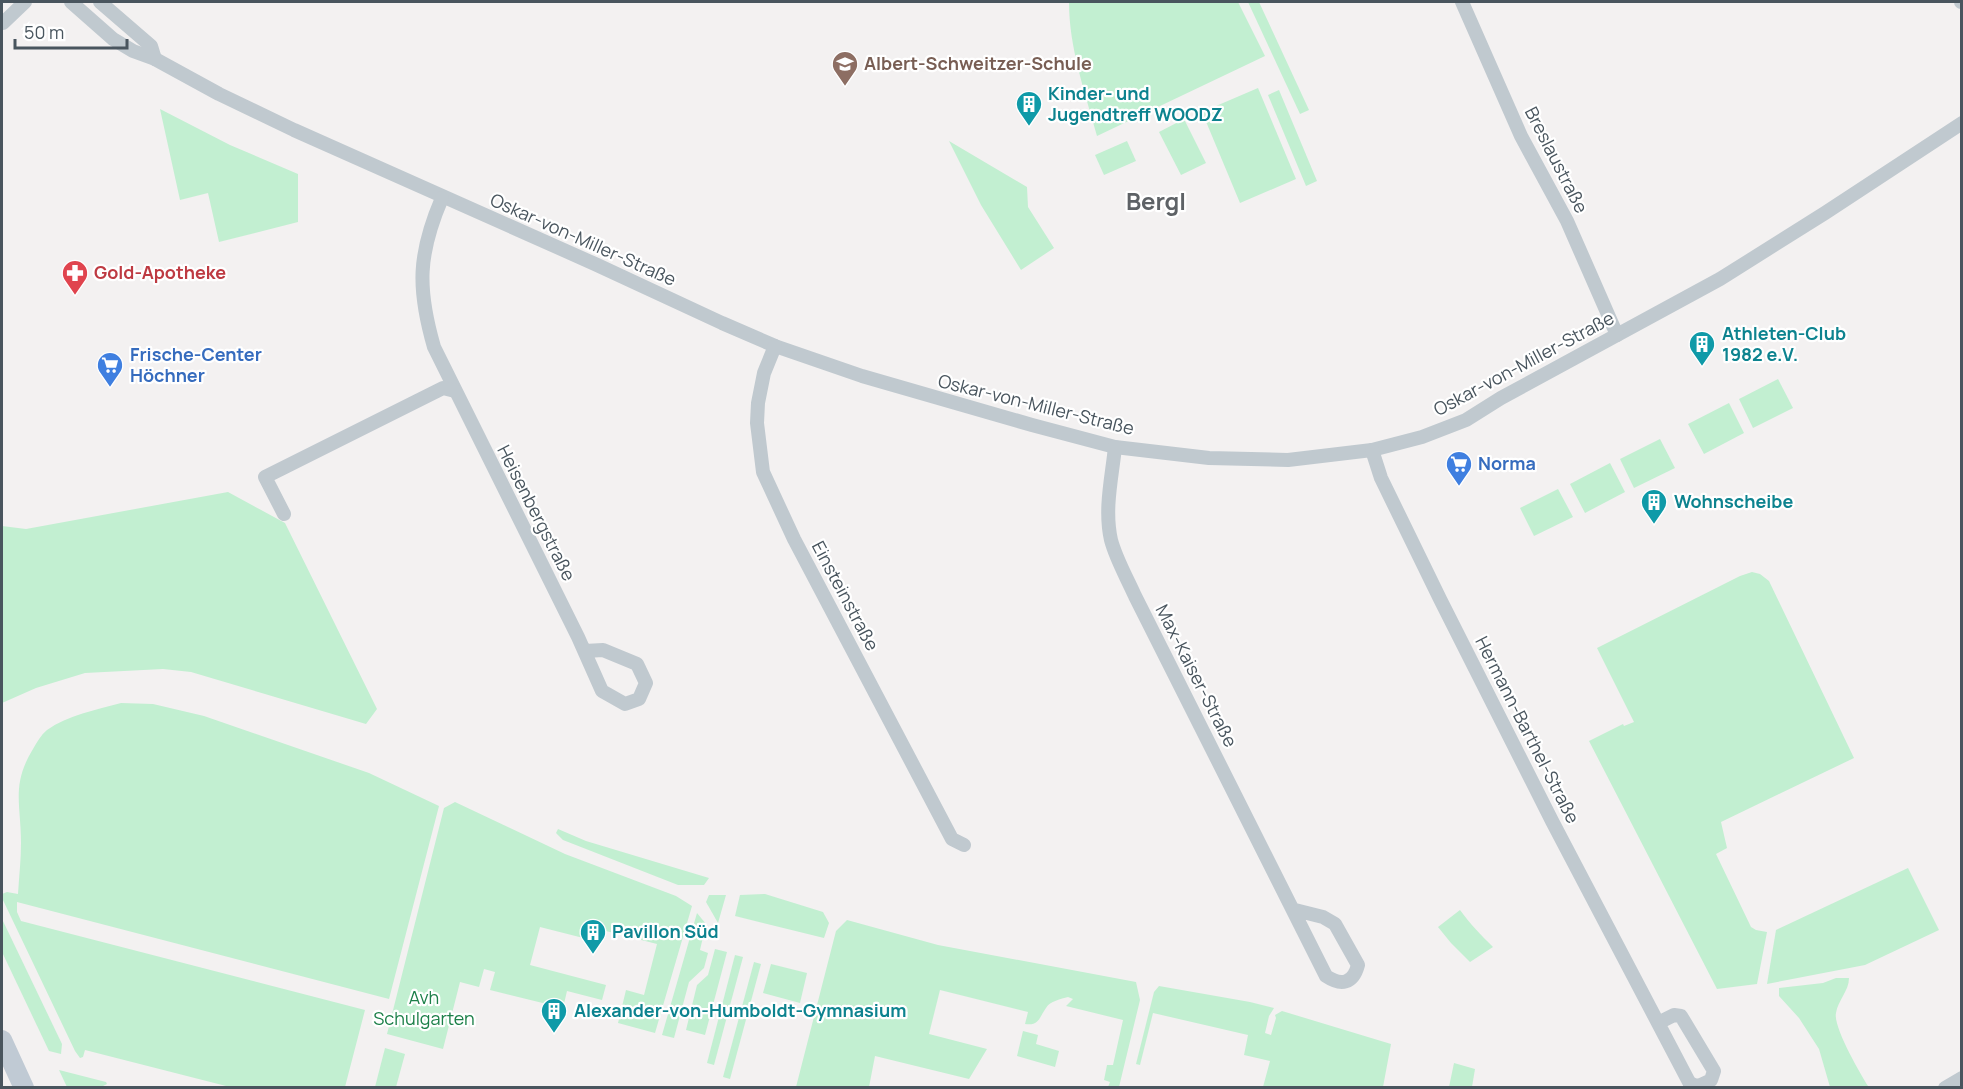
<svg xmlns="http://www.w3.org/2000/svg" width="1963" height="1089" font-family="Manrope,sans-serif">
  <rect width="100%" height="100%" fill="#f3f1f1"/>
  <g fill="#c2efd1">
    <path d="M1069 2H1238L1265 56 1097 136C1085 92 1069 48 1069 2Z"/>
    <path d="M1248 2H1259L1309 110 1300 114Z"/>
    <path d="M1258 88 1296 179 1240 203 1202 112Z"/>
    <path d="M1279 90 1317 181 1306 186 1268 95Z"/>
    <path d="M160 109 230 145 298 174V222L219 242 208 193 180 200Z"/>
    <path d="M1184 119 1206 163 1181 175 1159 132Z"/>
    <path d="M949 141 1027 187 1028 207 1054 248 1021 270 981 205Z"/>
    <path d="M1127 141 1136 161 1104 175 1095 155Z"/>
    <path d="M1778 379 1793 408 1753 428 1739 399Z"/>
    <path d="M1729 403 1744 433 1704 454 1688 424Z"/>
    <path d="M1660 439 1675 468 1634 488 1620 459Z"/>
    <path d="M1610 463 1625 492 1585 513 1570 484Z"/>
    <path d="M1558 489 1573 517 1534 536 1520 508Z"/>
    <path d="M228 492 285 523 377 709 366 724 191 672 163 669 85 673 36 688 2 703V526L26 529Z"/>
    <path d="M1752 572 1760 574 1769 581 1854 758 1721 822 1727 848 1716 854 1751 927 1756 930 1767 932 1757 984 1717 989 1589 741 1623 724 1624 726 1634 722 1597 648 1740 576Z"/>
    <path d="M121 703 153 704 204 716 369 773 439 806 389 999 17 902V912L21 921 365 1010 345 1087H230L85 1050 83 1057 80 1058 75 1051 2 898V894L7 892 18 894C19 877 21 860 21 843 21 804 11 785 33 749 37 742 41 735 47 730 68 715 96 710 121 703Z"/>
    <path d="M455 802 565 854 676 896 692 906 655 1033 618 1023 626 990 644 995 657 944 602 930 599 942 540 927 530 965 606 985 602 1000 567 991 563 1008 490 990 495 972 484 969 479 987 460 982 443 1049 387 1034 444 808Z"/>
    <path d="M558 829 586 841 709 878 704 885H678L563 840 556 833Z"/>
    <path d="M1908 868 1939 930 1865 965 1767 984 1776 930Z"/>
    <path d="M765 894 823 912 829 923 824 938 735 916 740 895Z"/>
    <path d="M709 895H726L718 923 706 902Z"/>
    <path d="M1460 910C1470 924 1481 935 1493 947L1470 962 1451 943 1438 927Z"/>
    <path d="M697 913 706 924 700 950 708 953 704 968 689 982 674 1038 662 1035Z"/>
    <path d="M2 919 62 1044 61 1054 49 1051 2 952Z"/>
    <path d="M847 920 938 945 1136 982 1140 1000 1119 1087H1108L1110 1082 1104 1080 1107 1065H1113L1123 1020 1066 1006 1073 999 1068 997C1061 999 1050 1001 1046 1008 1039 1018 1039 1026 1025 1024L1028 1012 940 990 929 1034 987 1049 969 1079 875 1056 869 1087H796L836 931Z"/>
    <path d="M715 949 727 952 705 1035 686 1030 697 985 708 975Z"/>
    <path d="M735 955 743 957 714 1065 707 1063Z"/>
    <path d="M754 962 761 964 730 1079 723 1077Z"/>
    <path d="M771 964 807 973 800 1003 763 993Z"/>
    <path d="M1836 978H1849C1849 991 1838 1000 1836 1013 1833 1027 1860 1073 1868 1086L1860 1088 1830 1087 1819 1049 1799 1018 1779 996V988L1823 983Z"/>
    <path d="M1159 986 1250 1002 1274 1008 1269 1016 1265 1033 1271 1035 1276 1018 1275 1015 1282 1011 1391 1044 1383 1087H1263L1270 1061 1244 1055 1248 1035 1153 1013 1140 1065 1136 1064 1154 992Z"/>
    <path d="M1023 1031 1038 1035 1036 1044 1059 1051 1055 1067 1017 1056Z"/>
    <path d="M385 1048 405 1054 396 1087H375Z"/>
    <path d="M1454 1063 1475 1069 1472 1087H1449Z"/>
    <path d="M59 1070 106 1082 107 1084 101 1087H67Z"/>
  </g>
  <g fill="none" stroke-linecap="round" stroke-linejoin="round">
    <g stroke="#c0c9cf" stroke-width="14">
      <path d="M71 2 113 39 133 51 155 59 219 94 294 130 595 264 722 323 775 346 862 376 1032 425 1115 447 1209 458 1288 460 1372 450 1422 437 1466 420 1501 398 1720 279 1825 213 1962 123"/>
      <path d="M100 2 151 46 155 59"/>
      <path d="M1462 2 1521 136 1567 221 1617 335"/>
      <path d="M1961 2H1962"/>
      <path d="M2 22 3 23 25 2"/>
      <path d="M442 198C418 254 417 288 434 347L578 637 602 691 625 704 639 699 646 683 637 664 603 650 585 651"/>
      <path d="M775 346 764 373 758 403 757 423 763 472 794 539 952 839 964 845"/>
      <path d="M1115 447C1112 477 1104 509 1111 540 1116 559 1127 578 1135 596L1326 976C1341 986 1353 984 1358 965L1335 924 1323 917 1295 910"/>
      <path d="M1372 450 1381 478 1440 599 1552 821 1689 1082C1696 1089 1703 1084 1711 1080L1714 1071 1681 1016 1674 1015 1658 1023"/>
      <path d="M284 514 265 477 443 388 455 391"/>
      <path d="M1945 1088 1962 1078"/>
    </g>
    <path stroke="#c0cad4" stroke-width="20" d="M2 1040 24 1088"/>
  </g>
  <defs>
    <g id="school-pin" transform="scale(1.35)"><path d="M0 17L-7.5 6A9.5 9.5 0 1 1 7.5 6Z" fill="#8d6e63" stroke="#fff"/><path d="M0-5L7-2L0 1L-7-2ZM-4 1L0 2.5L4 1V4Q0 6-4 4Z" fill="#fff"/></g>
    <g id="building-pin" transform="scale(1.35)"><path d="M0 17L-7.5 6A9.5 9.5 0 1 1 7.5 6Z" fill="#0f9aa8" stroke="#fff"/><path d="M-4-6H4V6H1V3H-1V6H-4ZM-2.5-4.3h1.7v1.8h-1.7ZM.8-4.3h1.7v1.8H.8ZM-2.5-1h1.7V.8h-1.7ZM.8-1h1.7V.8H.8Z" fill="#fff"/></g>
    <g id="pharmacy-pin" transform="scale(1.35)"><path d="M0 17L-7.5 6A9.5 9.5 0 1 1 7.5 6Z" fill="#e0444e" stroke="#fff"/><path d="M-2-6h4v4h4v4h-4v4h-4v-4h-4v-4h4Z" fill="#fff"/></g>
    <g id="supermarket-pin" transform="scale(1.35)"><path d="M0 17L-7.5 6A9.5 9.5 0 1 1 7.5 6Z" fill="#3f7fe0" stroke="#fff"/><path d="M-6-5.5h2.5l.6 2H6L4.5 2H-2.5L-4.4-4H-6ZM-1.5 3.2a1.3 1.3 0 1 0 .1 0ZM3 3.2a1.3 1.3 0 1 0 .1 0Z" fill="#fff"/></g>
  </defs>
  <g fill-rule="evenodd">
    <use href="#school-pin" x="845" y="64"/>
    <use href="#building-pin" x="1029" y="104"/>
    <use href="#pharmacy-pin" x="75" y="273"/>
    <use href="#building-pin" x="1702" y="344"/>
    <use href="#supermarket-pin" x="110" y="365"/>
    <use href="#supermarket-pin" x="1459" y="464"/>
    <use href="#building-pin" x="1654" y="502"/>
    <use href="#building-pin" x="593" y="932"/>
    <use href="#building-pin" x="554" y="1011"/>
  </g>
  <g text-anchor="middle" stroke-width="4.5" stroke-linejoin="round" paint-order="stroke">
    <g font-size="18" font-weight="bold" fill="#785e54" stroke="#fff" text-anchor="start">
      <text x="864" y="70">Albert-Schweitzer-Schule</text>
    </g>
    <g font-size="18" font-weight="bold" fill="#0d838f" stroke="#fff" text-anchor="start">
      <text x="1048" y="100">Kinder- und<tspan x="1048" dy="21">Jugendtreff WOODZ</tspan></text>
      <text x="1722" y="340">Athleten-Club<tspan x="1722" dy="21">1982 e.V.</tspan></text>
      <text x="1674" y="508">Wohnscheibe</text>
      <text x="612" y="938">Pavillon Süd</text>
      <text x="574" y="1017">Alexander-von-Humboldt-Gymnasium</text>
    </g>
    <g font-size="18" fill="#49555e" stroke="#fff">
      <text transform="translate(1556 160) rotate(63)" y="6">Breslaustraße</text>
      <text transform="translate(583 240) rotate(24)" y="6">Oskar-von-Miller-Straße</text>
      <text transform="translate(1524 364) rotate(-28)" y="6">Oskar-von-Miller-Straße</text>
      <text transform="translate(1036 405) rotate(14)" y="6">Oskar-von-Miller-Straße</text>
      <text transform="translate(536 513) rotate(63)" y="6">Heisenbergstraße</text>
      <text transform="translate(845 596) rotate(62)" y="6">Einsteinstraße</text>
      <text transform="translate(1196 676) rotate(63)" y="6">Max-Kaiser-Straße</text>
      <text transform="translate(1527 730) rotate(63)" y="6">Hermann-Barthel-Straße</text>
    </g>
    <g font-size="18" font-weight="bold" fill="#be3a42" stroke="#fff" text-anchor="start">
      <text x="94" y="279">Gold-Apotheke</text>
    </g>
    <g font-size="18" font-weight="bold" fill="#366cbe" stroke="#fff" text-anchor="start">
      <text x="130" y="361">Frische-Center<tspan x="130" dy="21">Höchner</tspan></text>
      <text x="1478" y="470">Norma</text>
    </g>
    <g font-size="18" fill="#1b7f48" stroke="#fff">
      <text x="424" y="1004">Avh<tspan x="424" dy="21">Schulgarten</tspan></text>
    </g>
    <g font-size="24" font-weight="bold" fill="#5e6266" stroke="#fff">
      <text x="1156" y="210">Bergl</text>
    </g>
  </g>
  <rect width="1963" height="1089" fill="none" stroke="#49555e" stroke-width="6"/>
  <path d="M15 39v9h112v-9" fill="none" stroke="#49555e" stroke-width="3"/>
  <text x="24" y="39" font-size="18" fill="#49555e" stroke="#ffffff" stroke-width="4.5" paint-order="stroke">50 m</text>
</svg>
